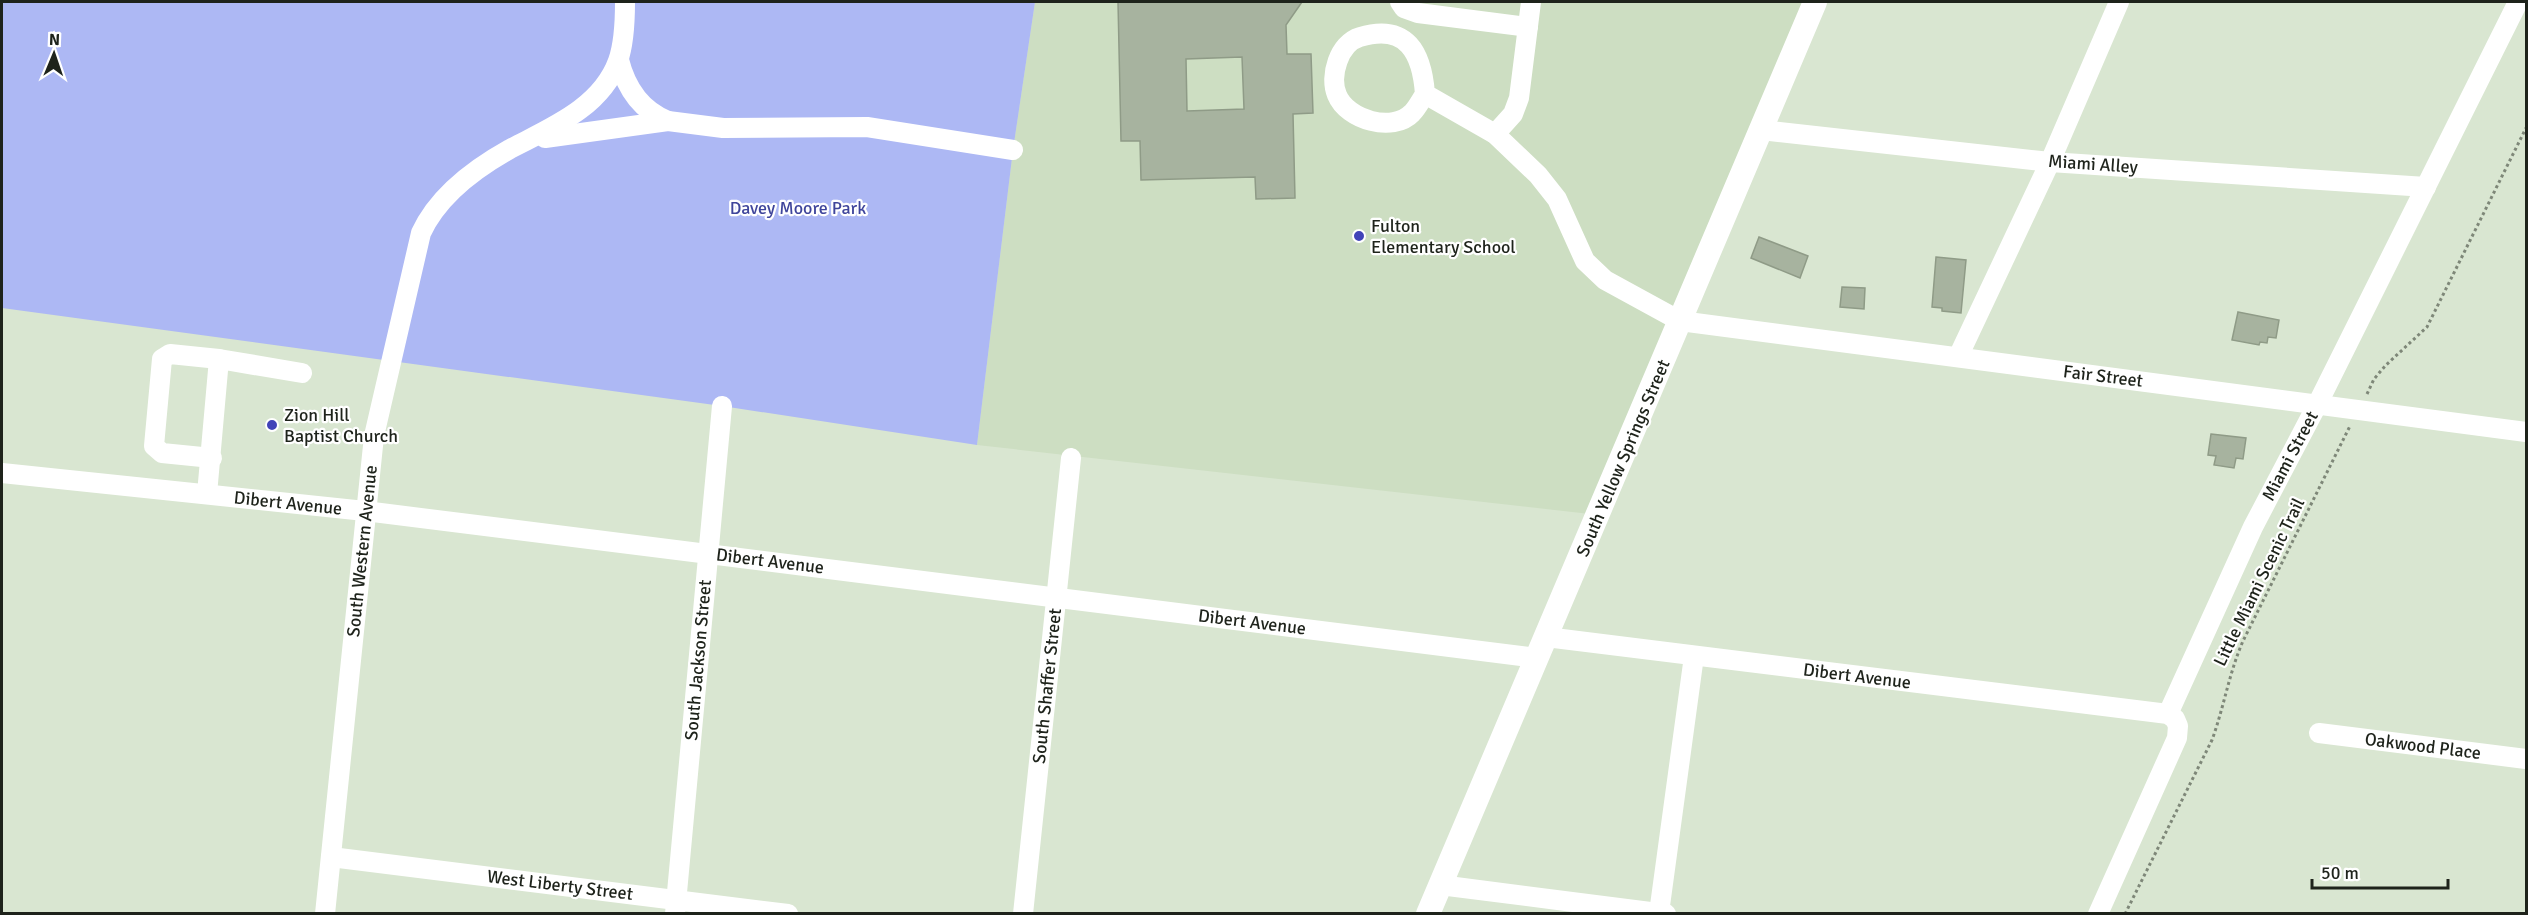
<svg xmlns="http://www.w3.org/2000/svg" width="2528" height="915" font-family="Signika,sans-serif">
  <rect width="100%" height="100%" fill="#d9e6d1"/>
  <path fill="#cddec2" d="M1035 2H1815L1599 515 977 445 1013 150Z"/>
  <path fill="#adb8f4" d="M2 2H1035L1013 150 977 445 722 406 2 308Z"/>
  <g fill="#a7b39f" stroke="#8f9b87" stroke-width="1.5" fill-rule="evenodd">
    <path d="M1118 2H1302L1286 25 1287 54H1311L1313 113 1293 114 1295 198 1256 199 1255 177 1141 180 1140 141H1121ZM1242 57 1244 109 1187 111 1186 59Z"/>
    <path d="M1759 237 1808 256 1800 278 1751 258Z"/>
    <path d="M1936 257 1966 260 1961 313 1942 311V308L1932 307Z"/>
    <path d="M1842 287 1865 288 1864 309 1840 307Z"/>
    <path d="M2238 312 2279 320 2276 338 2268 337 2267 343 2260 342 2259 345 2232 340Z"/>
    <path d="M2211 434 2246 438 2243 459 2236 458 2234 468 2214 465 2216 456 2208 455Z"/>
  </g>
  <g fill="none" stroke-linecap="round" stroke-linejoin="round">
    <g stroke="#7e8778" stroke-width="3" stroke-dasharray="3 3" stroke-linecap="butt">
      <path d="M2367 394 2374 379 2386 365 2427 327 2526 128"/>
      <path d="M2125 914 2212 740C2224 707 2229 673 2243 641L2350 426"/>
    </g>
    <g stroke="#fff" stroke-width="20">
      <path d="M1400 2 1404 8 1418 13 1528 27"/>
      <path d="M619 60C626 88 640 110 668 121"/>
      <path d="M1425 94C1421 100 1417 108 1412 113 1393 133 1347 120 1337 95 1329 76 1339 43 1360 37 1407 23 1422 53 1425 94L1495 134 1538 175 1557 199 1585 261 1605 280 1680 321 2526 432"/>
      <path d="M1761 130 2050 162 2426 187"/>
      <path d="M1495 134 1513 114 1519 98 1531 2"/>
      <path d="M545 138 668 121 723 128 867 127 1013 150"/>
      <path d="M1958 357 2050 162 2119 2"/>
      <path d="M212 458 162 453 154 446 162 359 170 354 219 359"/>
      <path d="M2 473 365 511 1537 658"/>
      <path d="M207 494 219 359 302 373"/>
      <path d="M1546 637 2168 714 2175 719 2178 726 2177 738 2098 914"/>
      <path d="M2168 714 2253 527 2318 403 2518 2"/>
      <path d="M2319 733 2526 759"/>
      <path d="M331 857 788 914"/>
      <path d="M1440 885 1666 914"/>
      <path d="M1659 913 1694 656"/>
      <path d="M325 914 374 436 421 233C438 196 474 169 510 149 550 128 601 108 618 61 624 44 625 19 625 2"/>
      <path d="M675 914 722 406"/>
      <path d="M1023 914 1071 458"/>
    </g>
    <path stroke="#fff" stroke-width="24" d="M1428 914 1815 2"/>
  </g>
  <g fill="#4143b8" stroke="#fff" stroke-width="2">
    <circle cx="1359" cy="236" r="6"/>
    <circle cx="272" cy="425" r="6"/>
  </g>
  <g text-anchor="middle" stroke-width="4.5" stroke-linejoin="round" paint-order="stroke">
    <g font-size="18" fill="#1e231b" stroke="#fff">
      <text transform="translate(2093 164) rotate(4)" y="6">Miami Alley</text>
      <text transform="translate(2103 376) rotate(7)" y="6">Fair Street</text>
      <text transform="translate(2290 456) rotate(-62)" y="6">Miami Street</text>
      <text transform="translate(1623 458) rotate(-67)" y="6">South Yellow Springs Street</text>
      <text transform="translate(288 503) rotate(6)" y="6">Dibert Avenue</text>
      <text transform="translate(362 551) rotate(-84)" y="6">South Western Avenue</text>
      <text transform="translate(770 561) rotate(7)" y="6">Dibert Avenue</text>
      <text transform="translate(2259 582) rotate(-64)" y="6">Little Miami Scenic Trail</text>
      <text transform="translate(1252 622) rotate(7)" y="6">Dibert Avenue</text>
      <text transform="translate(698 660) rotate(-85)" y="6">South Jackson Street</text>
      <text transform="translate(1857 676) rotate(7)" y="6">Dibert Avenue</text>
      <text transform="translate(1047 686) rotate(-84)" y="6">South Shaffer Street</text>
      <text transform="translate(2423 746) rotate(7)" y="6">Oakwood Place</text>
      <text transform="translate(560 885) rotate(7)" y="6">West Liberty Street</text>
    </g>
    <g font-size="18" fill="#3f459b" stroke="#fff">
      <text x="798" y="214">Davey Moore Park</text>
    </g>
    <g font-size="18" fill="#1e231b" stroke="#fff" text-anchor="start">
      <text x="1371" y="232">Fulton<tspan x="1371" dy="21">Elementary School</tspan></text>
      <text x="284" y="421">Zion Hill<tspan x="284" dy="21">Baptist Church</tspan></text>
    </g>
  </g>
  <rect width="2528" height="915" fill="none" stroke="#1e231b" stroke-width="6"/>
  <g transform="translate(54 54) rotate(2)" stroke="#ffffff" stroke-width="4.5" paint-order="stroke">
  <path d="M0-4.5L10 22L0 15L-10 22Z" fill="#1e231b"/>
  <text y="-9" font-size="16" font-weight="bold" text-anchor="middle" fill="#1e231b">N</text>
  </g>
  <path d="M2312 879v9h136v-9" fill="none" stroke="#1e231b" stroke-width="3"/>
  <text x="2321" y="879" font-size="18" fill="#1e231b" stroke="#ffffff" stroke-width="4.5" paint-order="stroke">50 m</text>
</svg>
